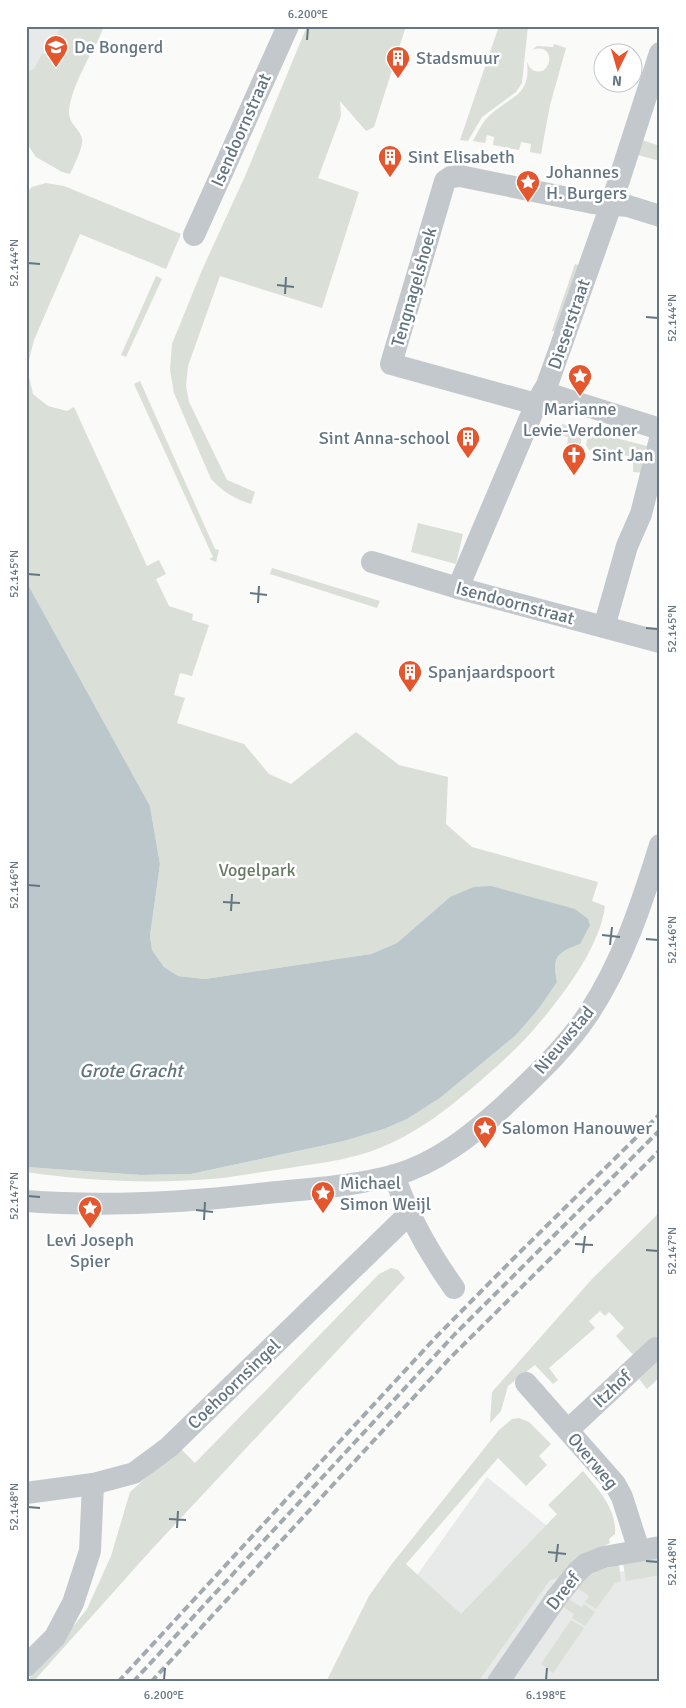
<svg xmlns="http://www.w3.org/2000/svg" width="686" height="1708" font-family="Signika,sans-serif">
  <rect width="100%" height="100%" fill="#fafaf8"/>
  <g fill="#e8e9e9">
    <path d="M26 26H104L98 42 26 130Z"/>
    <path d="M487 1477 606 1574 660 1566V1682H341Z"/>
  </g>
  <g fill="#dadfd7">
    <path d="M61 26H104C94 51 71 85 69 111 68 123 79 128 82 138 84 146 74 165 70 174L62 172 36 157 26 142V72L34 69 42 54H49Z"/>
    <path d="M307 26H406L374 127 366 131 340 101 341 116 318 178 359 192 322 308 220 276 188 366 186 386 189 402 227 480 255 492 251 504C235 499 223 492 211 479L174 393 170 370 172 344 202 270 246 174Z"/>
    <path d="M499 26H528L522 83 516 92 482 117 468 141 460 140Z"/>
    <path d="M554 44 566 48 550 105 541 154 530 152 531 144 521 142 519 150 493 145 494 137 487 135 485 143 473 141C478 132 482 122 490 115 510 96 531 97 527 62 529 66 530 69 535 71 553 76 556 41 532 50L537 46 553 47Z"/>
    <path d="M639 139 660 146V161L634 154Z"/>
    <path d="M46 183 64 186 181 234 166 269 80 234 34 340 27 368 33 394 48 406 67 411 74 407 147 566 159 560 166 574 156 579 169 606 193 614 192 620 209 625 192 676 180 673 174 695 185 698 177 723 244 744 269 774 291 784 356 732 399 765 448 777 446 824 472 847 598 882 592 901 605 906C600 946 566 991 541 1021 522 1044 501 1063 479 1082 451 1106 423 1129 389 1144 355 1160 319 1163 283 1169 259 1172 235 1177 211 1179 149 1184 88 1181 26 1172V1167L141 1175 191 1174 344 1141 384 1129 407 1119 440 1098 516 1035 557 982C552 956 557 953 580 944L450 897 397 943 371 954 205 979 178 976 164 967 152 950 150 936 160 864 150 806 26 581V192L32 187Z"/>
    <path d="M575 264 580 266 557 332 552 331Z"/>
    <path d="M156 276 162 279 126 357 121 355Z"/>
    <path d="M140 381 215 549 219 550 216 562 209 559 213 557 134 384Z"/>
    <path d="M562 424 583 429 580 449 567 447 568 437 559 435Z"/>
    <path d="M589 431 647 446 643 473 633 472V460H629V456L589 450 586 445Z"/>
    <path d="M418 523 463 534 456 564 411 552Z"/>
    <path d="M272 568 380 601 377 608 270 574Z"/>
    <path d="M660 1212V1339L636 1358 616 1336 624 1328 609 1312 605 1316 600 1311 589 1321 595 1328 549 1368 558 1380 553 1384 535 1365 508 1386 501 1411 490 1423 492 1392 592 1279Z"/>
    <path d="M391 1268 398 1270 405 1278 152 1549 33 1682H26L63 1639 87 1609 111 1556 130 1492 180 1448 195 1463 379 1274Z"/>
    <path d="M658 1361H660V1377L647 1389 639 1379Z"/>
    <path d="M519 1418 529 1422 551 1444 539 1456 547 1465 526 1486 498 1458 406 1564 461 1614 557 1514 548 1505 583 1471C598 1489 617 1509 615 1534L609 1539 610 1543C589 1552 570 1576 550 1580L478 1682H326L369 1596 391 1565 499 1430 512 1419Z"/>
    <path d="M660 1557V1575L626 1581 623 1563Z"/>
    <path d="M619 1564 621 1581 615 1583 596 1609 585 1602 589 1596 576 1587C588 1574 602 1569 619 1564Z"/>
    <path d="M568 1599 581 1607 584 1604 595 1612 585 1626 572 1618 574 1614 562 1606Z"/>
    <path d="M571 1620 584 1628 553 1673 541 1664Z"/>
  </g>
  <path fill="#bbc7cb" d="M26 581 150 806 160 864 150 936 152 950 164 967 178 976 205 979 371 954 397 943 450 897 474 887 491 886 575 909 588 919 590 925 580 944C557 953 552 956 557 982L539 1008 516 1035 440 1098 407 1119 384 1129 344 1141 191 1174 141 1175 26 1167Z"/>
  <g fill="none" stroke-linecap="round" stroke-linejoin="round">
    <g stroke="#c3c8cc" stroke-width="22">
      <path d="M194 235 288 26"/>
      <path d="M543 392 660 429"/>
      <path d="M536 404 391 364 445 181 451 177 460 176 593 203 628 206 660 216"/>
      <path d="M372 562 458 588 660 642"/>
      <path d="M458 588 536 404 547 385 611 205 660 53"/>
      <path d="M604 627 627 546 641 514 660 439"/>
      <path d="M394 1175C408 1216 429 1253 454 1288"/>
      <path d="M26 1201C104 1207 180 1203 258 1194 303 1189 351 1187 395 1175 437 1163 472 1135 504 1106 534 1077 566 1048 589 1013 623 961 642 903 660 845"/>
      <path d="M526 1383 615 1484 622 1497 639 1550"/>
      <path d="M568 1430 656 1348"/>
      <path d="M26 1493 93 1484 134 1473 169 1447 409 1214"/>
      <path d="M26 1666 55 1637 73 1603 90 1551 93 1484"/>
      <path d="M498 1682 557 1597 577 1572 586 1564 604 1557 660 1547"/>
    </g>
    <g stroke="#a2aab0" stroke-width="4" stroke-dasharray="8 4" stroke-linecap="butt">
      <path d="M118 1682 436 1337 514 1258 660 1114"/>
      <path d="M133 1682 455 1334 660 1130"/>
      <path d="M151 1682 450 1358 660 1150"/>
    </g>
  </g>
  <path fill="none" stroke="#657683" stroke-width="2" d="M307 40 308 28M28 263 40 264M277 285 294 287M285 294 286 277M646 317 658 318M28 574 40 575M250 593 267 595M258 603 259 586M646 628 658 629M28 885 40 886M223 902 240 903M231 911 232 894M602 935 620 937M646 939 658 940M610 945 612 927M28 1196 40 1197M196 1210 213 1212M204 1220 205 1202M575 1244 593 1245M646 1250 658 1251M583 1253 585 1236M28 1507 40 1508M169 1519 186 1520M177 1528 178 1511M548 1552 566 1554M646 1561 658 1562M556 1562 558 1544M164 1680 165 1668M546 1680 547 1668"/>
  <defs>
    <g id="school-pin" transform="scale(1.25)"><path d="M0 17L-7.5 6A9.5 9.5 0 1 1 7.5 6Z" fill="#e4572e" stroke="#fff"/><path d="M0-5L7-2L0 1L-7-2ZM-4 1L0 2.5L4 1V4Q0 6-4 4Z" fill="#fff"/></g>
    <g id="building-pin" transform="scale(1.25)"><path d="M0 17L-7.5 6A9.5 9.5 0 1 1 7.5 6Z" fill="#e4572e" stroke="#fff"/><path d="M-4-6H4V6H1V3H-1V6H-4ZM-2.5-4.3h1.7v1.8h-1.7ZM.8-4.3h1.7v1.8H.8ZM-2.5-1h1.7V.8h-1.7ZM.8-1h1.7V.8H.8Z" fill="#fff"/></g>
    <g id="sight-pin" transform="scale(1.25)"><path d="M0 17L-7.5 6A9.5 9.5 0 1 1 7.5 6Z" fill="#e4572e" stroke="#fff"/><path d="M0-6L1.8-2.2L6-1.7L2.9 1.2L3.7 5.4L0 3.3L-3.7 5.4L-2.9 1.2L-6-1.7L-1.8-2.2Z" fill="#fff"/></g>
    <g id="church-pin" transform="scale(1.25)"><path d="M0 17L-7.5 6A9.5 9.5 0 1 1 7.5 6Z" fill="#e4572e" stroke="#fff"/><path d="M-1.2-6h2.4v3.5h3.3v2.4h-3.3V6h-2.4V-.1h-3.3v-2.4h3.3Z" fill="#fff"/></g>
  </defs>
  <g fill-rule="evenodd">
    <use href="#school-pin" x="56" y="47"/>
    <use href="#building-pin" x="398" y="58"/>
    <use href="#building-pin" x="390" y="157"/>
    <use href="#sight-pin" x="528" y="182"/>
    <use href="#sight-pin" x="580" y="376"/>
    <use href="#building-pin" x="468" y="438"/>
    <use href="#church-pin" x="574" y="455"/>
    <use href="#building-pin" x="410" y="672"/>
    <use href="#sight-pin" x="485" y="1128"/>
    <use href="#sight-pin" x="323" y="1193"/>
    <use href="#sight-pin" x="90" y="1208"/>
  </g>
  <g text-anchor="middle" stroke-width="5" stroke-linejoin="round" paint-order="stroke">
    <g font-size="18" fill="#657683" stroke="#fff" text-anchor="start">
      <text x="74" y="53">De Bongerd</text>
      <text x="416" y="64">Stadsmuur</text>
      <text x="408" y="163">Sint Elisabeth</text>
      <text x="546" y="178">Johannes<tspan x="546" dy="21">H. Burgers</tspan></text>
      <text x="580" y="415" text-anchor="middle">Marianne<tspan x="580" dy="21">Levie-Verdoner</tspan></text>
      <text x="450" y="444" text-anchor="end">Sint Anna-school</text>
      <text x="592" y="461">Sint Jan</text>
      <text x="428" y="678">Spanjaardspoort</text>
      <text x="502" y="1134">Salomon Hanouwer</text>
      <text x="340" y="1189">Michael<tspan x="340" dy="21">Simon Weijl</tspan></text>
      <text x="90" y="1246" text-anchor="middle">Levi Joseph<tspan x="90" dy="21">Spier</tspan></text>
    </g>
    <g font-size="18" fill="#657683" stroke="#fff">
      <text transform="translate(241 130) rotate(-66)" y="6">Isendoornstraat</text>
      <text transform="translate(414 287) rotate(-74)" y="6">Tengnagelshoek</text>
      <text transform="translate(569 324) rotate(-71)" y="6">Dieserstraat</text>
      <text transform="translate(515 603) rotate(15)" y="6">Isendoornstraat</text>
      <text transform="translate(564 1040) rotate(-50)" y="6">Nieuwstad</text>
      <text transform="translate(234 1384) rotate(-44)" y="6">Coehoornsingel</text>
      <text transform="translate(612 1389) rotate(-43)" y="6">Itzhof</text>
      <text transform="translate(593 1461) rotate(50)" y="6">Overweg</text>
      <text transform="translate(563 1591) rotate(-52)" y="6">Dreef</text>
    </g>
    <g font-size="18" fill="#687a64" stroke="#fff">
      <text x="257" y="876">Vogelpark</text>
    </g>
    <g font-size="19" font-style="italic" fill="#60757c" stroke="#fff">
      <text x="131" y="1077">Grote Gracht</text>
    </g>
  </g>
  <rect width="686" height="1708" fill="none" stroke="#ffffff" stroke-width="55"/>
  <g transform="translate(618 68) rotate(185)"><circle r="24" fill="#ffffff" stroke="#c1c8cd"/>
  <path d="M0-4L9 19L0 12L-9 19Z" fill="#e4572e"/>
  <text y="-8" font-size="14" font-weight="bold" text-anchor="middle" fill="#657683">N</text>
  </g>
  <rect x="28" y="28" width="630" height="1652" fill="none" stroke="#657683" stroke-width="2"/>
  <g font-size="12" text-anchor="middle" fill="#657683">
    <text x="308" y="18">6.200°E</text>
    <text transform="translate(14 263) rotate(-90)" y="4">52.144°N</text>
    <text transform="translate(672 318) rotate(-90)" y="4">52.144°N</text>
    <text transform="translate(14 574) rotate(-90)" y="4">52.145°N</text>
    <text transform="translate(672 629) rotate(-90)" y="4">52.145°N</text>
    <text transform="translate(14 885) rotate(-90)" y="4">52.146°N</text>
    <text transform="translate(672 940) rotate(-90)" y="4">52.146°N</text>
    <text transform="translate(14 1196) rotate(-90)" y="4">52.147°N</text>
    <text transform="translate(672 1251) rotate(-90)" y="4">52.147°N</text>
    <text transform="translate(14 1507) rotate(-90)" y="4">52.148°N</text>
    <text transform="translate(672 1562) rotate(-90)" y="4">52.148°N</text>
    <text x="164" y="1699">6.200°E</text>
    <text x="546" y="1699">6.198°E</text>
  </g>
</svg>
